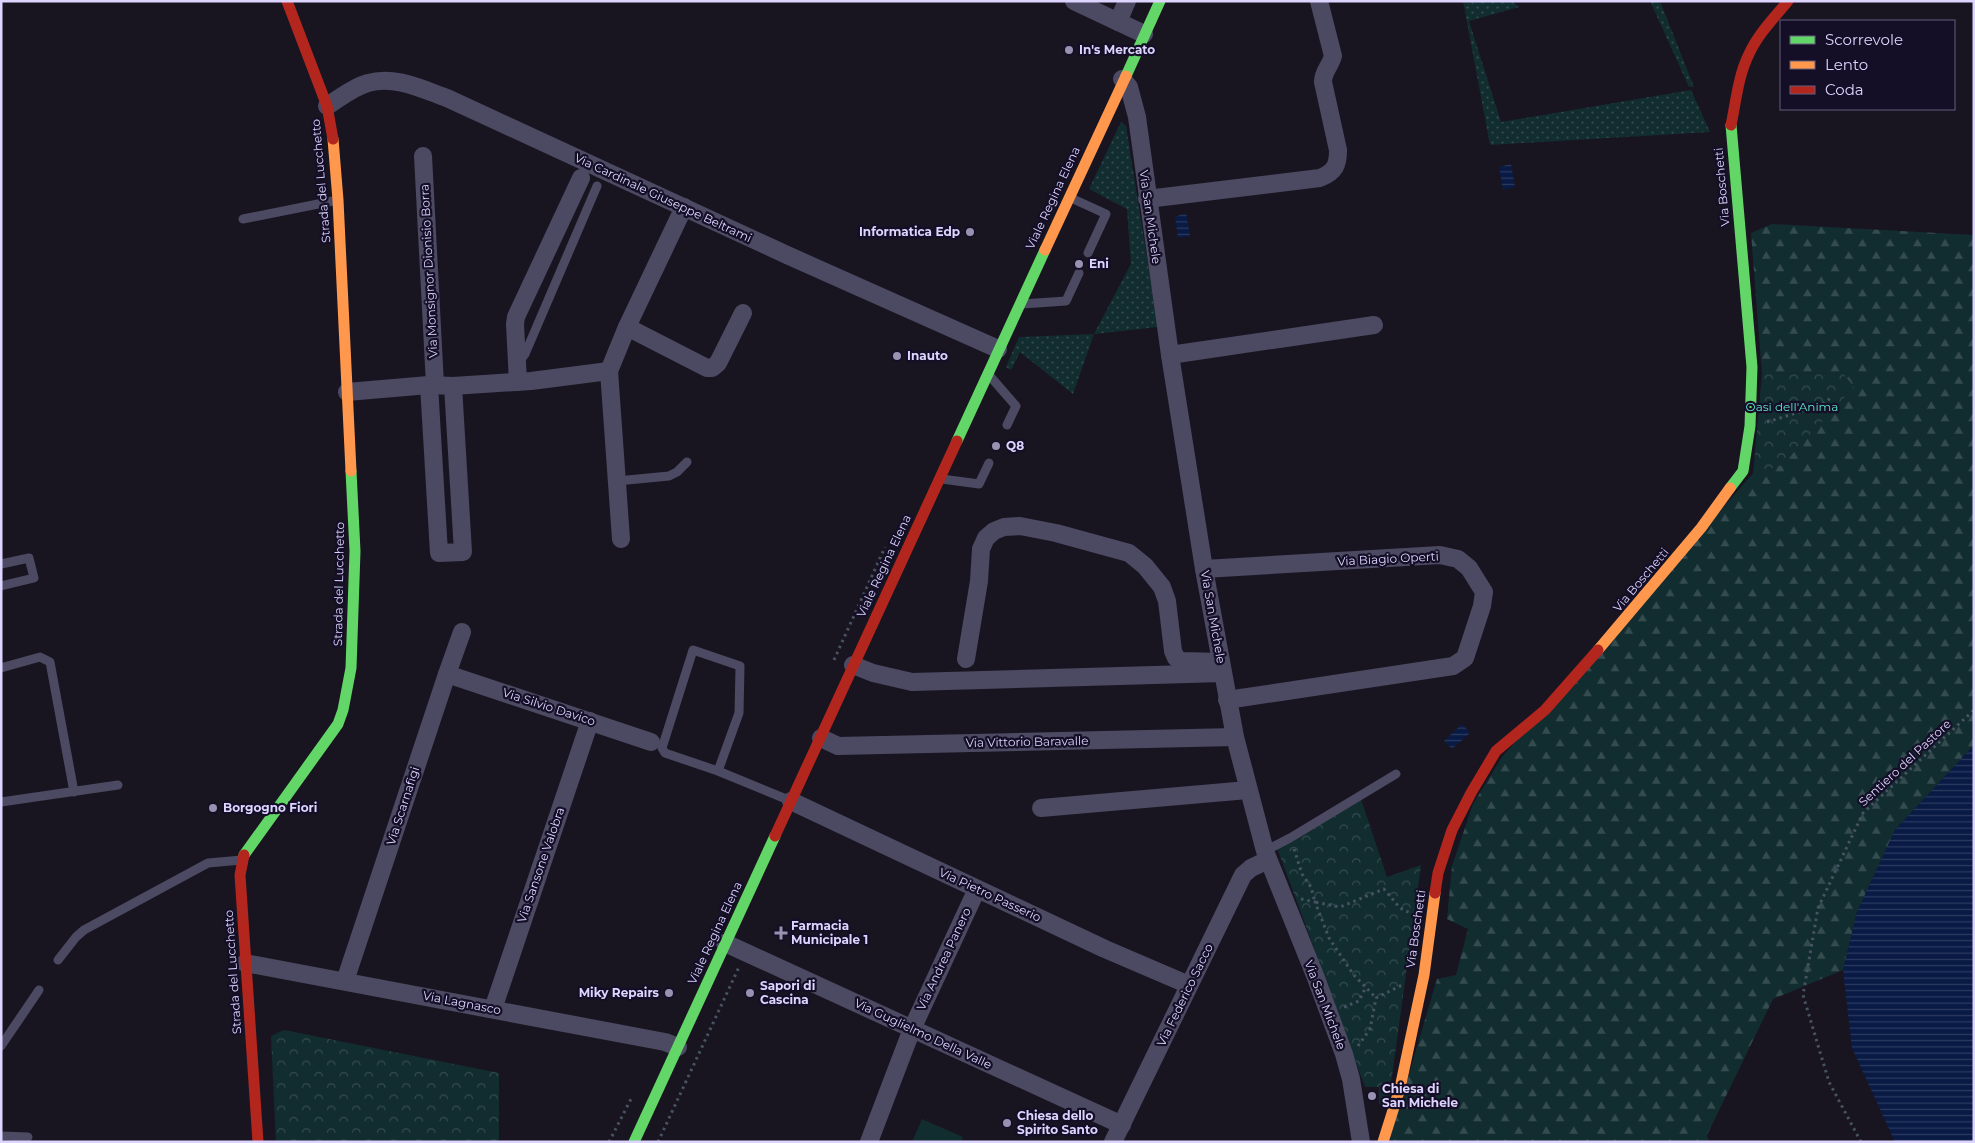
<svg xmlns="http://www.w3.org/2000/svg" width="1975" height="1143" font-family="Montserrat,sans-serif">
  <defs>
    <pattern id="grass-dots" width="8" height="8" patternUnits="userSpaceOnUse" patternTransform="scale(1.25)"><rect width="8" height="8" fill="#122d30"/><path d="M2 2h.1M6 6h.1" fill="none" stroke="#344b4f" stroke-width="1.8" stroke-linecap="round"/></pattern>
    <pattern id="forest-firs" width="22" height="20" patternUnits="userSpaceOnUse" patternTransform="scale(1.25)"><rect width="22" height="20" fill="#122d30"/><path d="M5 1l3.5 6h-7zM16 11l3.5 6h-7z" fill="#344b4f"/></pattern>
    <pattern id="park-crowns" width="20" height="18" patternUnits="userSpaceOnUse" patternTransform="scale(1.25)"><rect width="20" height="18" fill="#122d30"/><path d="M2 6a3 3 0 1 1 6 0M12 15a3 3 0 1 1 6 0" fill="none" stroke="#344b4f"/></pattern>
    <pattern id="water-rules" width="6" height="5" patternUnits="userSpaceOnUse" patternTransform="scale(1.25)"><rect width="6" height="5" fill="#091a44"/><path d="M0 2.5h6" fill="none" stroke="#2c3a60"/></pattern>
  </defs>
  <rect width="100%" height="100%" fill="#181521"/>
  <g fill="url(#grass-dots)">
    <path d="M1463 1H1512L1519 7 1469 21 1501 122 1691 90 1710 132 1490 145Z"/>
    <path d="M1650 1H1660L1694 87H1689Z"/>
    <path d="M1121 122 1126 126 1158 327 1094 334 1073 394 1020 352 1011 370 1006 367 1019 337 1094 334 1131 264 1127 209 1089 189Z"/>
  </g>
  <path fill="url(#forest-firs)" d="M1772 224 1974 235V745L1895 830 1857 912 1843 970 1773 999 1707 1135 1709 1142H1389L1437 979 1456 975 1468 929 1447 919 1452 866 1473 804 1502 757 1842 373 1762 374 1751 233Z"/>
  <g fill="url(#park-crowns)">
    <path d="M1843 373 1854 387 1782 465 1753 474 1762 374Z"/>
    <path d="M1360 796 1387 877 1421 865 1388 1105 1379 1104V1087H1365L1276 845Z"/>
    <path d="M284 1030 499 1073V1142H276L271 1036Z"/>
  </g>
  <path fill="#122d30" d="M922 1119 963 1137 961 1142H912Z"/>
  <g fill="url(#water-rules)">
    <path d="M1511 164 1515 187 1503 190 1499 167Z"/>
    <path d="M1186 213 1190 236 1178 238 1175 217Z"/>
    <path d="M1462 724 1470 733 1452 749 1444 741Z"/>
    <path d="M1974 745V1142H1895L1852 1048 1843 970 1857 912 1895 830Z"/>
  </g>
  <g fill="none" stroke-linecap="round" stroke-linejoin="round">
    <g stroke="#475362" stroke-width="3" stroke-dasharray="2.5 4" stroke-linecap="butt">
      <path d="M1767 422 1819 406 1831 398"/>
      <path d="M834 660 885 547"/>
      <path d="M1294 849 1302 874 1311 887 1315 902 1340 907 1384 889 1400 908 1414 915"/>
      <path d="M1301 899 1315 902 1329 938 1353 974 1376 998"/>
      <path d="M1344 1007 1359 1001 1366 987"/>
      <path d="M1358 1046 1370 1029 1376 998 1404 984"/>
      <path d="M609 1142 632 1097"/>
      <path d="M658 1142 739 967"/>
      <path d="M1861 1142 1829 1082 1803 995 1818 908 1863 813 1974 710"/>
    </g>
    <g stroke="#4c4962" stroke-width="9">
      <path d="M1071 198 1106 214 1088 253"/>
      <path d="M243 219 338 200"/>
      <path d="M1022 304 1066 301 1079 273"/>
      <path d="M518 363 525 354 597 186"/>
      <path d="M989 375 1016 406 1007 425"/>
      <path d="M942 479 979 484 989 463"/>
      <path d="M617 481 669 476 677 472 687 462"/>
      <path d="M1 564 29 558 34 578 1 586"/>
      <path d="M1 668 40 657 50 662 74 792"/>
      <path d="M718 771 739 713 740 666 693 650 662 748 665 753 718 771 791 801"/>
      <path d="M1 802 118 785"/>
      <path d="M1265 851 1290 838 1396 774"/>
      <path d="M58 960 76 937 84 930 208 863 242 860"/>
      <path d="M1 1046 39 990"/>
      <path d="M1 1136 28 1137"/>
    </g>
    <g stroke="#4c4962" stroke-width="18">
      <path d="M1074 1 1144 34"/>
      <path d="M1118 22 1127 1"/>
      <path d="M1122 79 1129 87 1137 117 1170 355 1204 569 1235 737 1265 851 1316 978 1344 1054 1351 1079 1361 1142"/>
      <path d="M327 106C340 98 353 87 368 83 394 75 422 89 447 98L787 255 998 349"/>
      <path d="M423 156 435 385"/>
      <path d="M1147 199 1320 178C1335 172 1338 165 1338 150L1323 82C1323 71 1330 67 1333 56L1319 1"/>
      <path d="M627 327 707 368H712L718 363 743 313"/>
      <path d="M1170 355 1374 325"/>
      <path d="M609 371 627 327 684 207"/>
      <path d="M518 382 515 324 516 317 581 178"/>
      <path d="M429 385 439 553 463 552 453 386"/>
      <path d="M347 392 429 385 453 386 531 381 609 371 621 539"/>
      <path d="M1204 569 1440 555 1458 559 1469 568 1484 592 1482 606 1465 658 1453 666 1227 700"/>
      <path d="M966 659 979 581 981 549 986 538 994 531 1004 527 1020 526 1056 533 1129 553 1145 566 1162 587 1167 601 1173 651 1176 658 1182 661 1221 662"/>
      <path d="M853 665 873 673 912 682 1223 673"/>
      <path d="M447 674 651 742"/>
      <path d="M821 738 838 746 1235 737"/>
      <path d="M791 801 1105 949 1189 985"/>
      <path d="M1041 808 1248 790"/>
      <path d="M725 943 1122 1125"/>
      <path d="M245 963 665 1042 678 1047"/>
      <path d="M345 981 447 674 462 632"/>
      <path d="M493 1009 590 721"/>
      <path d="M869 1142 912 1029 977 889"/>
      <path d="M1113 1142 1243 875 1251 868 1268 860"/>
    </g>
    <g stroke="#63d668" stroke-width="11">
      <path d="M1126 76 1160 1"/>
      <path d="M957 441 1045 250"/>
      <path d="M1730 488 1743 471 1750 426 1752 367 1731 125"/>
      <path d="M244 855 338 724 343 710 351 668 355 551 351 471"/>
      <path d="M634 1142 775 836"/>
    </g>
    <g stroke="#ff974d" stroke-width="11">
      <path d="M333 139 338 200 351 471"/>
      <path d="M1045 250 1126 76"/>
      <path d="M1598 650 1701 528 1730 488"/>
      <path d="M1383 1142 1400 1088 1424 975 1435 893"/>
    </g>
    <g stroke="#b3261e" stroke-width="11">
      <path d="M287 1 327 106 333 139"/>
      <path d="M1731 125C1736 102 1738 76 1749 54 1758 34 1774 18 1788 1"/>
      <path d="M775 836 957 441"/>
      <path d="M244 855 240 875 258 1142"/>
      <path d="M1435 893 1438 873 1452 830 1471 793 1496 751 1545 710 1598 650"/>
    </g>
  </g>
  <g fill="#9892b1" stroke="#140f27" stroke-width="2">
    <circle cx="1069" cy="50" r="5"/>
    <circle cx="970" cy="232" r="5"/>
    <circle cx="1079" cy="264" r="5"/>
    <circle cx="897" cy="356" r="5"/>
    <circle cx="996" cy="446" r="5"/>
    <circle cx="213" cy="808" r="5"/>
    <path d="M778.5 925.5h5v5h5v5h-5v5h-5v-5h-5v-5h5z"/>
    <circle cx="669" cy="993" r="5"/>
    <circle cx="750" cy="993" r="5"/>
    <circle cx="1372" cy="1096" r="5"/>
    <circle cx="1007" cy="1123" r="5"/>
  </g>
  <g text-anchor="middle" stroke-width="4.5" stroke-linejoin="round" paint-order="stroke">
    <g font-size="12" font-weight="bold" fill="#ddd5ff" stroke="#140f27" text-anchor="start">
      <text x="1079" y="54">In's Mercato</text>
      <text x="960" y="236" text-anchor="end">Informatica Edp</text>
      <text x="1089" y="268">Eni</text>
      <text x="907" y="360">Inauto</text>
      <text x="1006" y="450">Q8</text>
      <text x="223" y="812">Borgogno Fiori</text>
      <text x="791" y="930">Farmacia<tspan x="791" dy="14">Municipale 1</tspan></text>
      <text x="760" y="990">Sapori di<tspan x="760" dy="14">Cascina</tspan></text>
      <text x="659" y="997" text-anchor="end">Miky Repairs</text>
      <text x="1382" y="1093">Chiesa di<tspan x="1382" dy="14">San Michele</tspan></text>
      <text x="1017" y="1120">Chiesa dello<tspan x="1017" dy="14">Spirito Santo</tspan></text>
    </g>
    <g font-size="12" fill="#ddd5ff" stroke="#140f27">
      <text transform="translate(321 181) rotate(-95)" y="4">Strada del Lucchetto</text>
      <text transform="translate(1722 187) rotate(-95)" y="4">Via Boschetti</text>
      <text transform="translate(663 198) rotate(25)" y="4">Via Cardinale Giuseppe Beltrami</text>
      <text transform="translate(1053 198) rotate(-65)" y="4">Viale Regina Elena</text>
      <text transform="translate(1150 217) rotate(82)" y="4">Via San Michele</text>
      <text transform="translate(429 271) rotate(-93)" y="4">Via Monsignor Dionisio Borra</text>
      <text transform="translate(1388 559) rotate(-3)" y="4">Via Biagio Operti</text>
      <text transform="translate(884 566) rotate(-65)" y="4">Viale Regina Elena</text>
      <text transform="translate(1641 580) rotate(-50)" y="4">Via Boschetti</text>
      <text transform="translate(339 584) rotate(-89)" y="4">Strada del Lucchetto</text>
      <text transform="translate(1213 617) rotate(80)" y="4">Via San Michele</text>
      <text transform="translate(549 707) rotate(18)" y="4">Via Silvio Davico</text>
      <text transform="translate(1027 742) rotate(-1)" y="4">Via Vittorio Baravalle</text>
      <text transform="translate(1905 763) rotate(-43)" y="4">Sentiero del Pastore</text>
      <text transform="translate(403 806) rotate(-72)" y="4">Via Scarnafigi</text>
      <text transform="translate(541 865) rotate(-71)" y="4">Via Sansone Valobra</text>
      <text transform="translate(990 895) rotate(25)" y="4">Via Pietro Passerio</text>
      <text transform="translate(1416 929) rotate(-82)" y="4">Via Boschetti</text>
      <text transform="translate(715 933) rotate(-65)" y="4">Viale Regina Elena</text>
      <text transform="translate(944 959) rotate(-65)" y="4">Via Andrea Panero</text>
      <text transform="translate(233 972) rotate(-94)" y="4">Strada del Lucchetto</text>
      <text transform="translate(1185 995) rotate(-64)" y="4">Via Federico Sacco</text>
      <text transform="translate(462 1003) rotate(11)" y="4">Via Lagnasco</text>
      <text transform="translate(1325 1005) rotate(69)" y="4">Via San Michele</text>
      <text transform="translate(923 1034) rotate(25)" y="4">Via Guglielmo Della Valle</text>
    </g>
    <g font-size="12" fill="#5ce4cb" stroke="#140f27">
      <text x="1792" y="411">Oasi dell'Anima</text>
    </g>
  </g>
  <rect width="1975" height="1143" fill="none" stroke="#ddd5ff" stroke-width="5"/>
  <rect x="1780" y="20" width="175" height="90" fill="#140f27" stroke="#645e7d"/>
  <rect x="1790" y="36" width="25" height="8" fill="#63d668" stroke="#645e7d"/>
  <text x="1825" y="45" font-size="15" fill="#ddd5ff">Scorrevole</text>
  <rect x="1790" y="61" width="25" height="8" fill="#ff974d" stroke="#645e7d"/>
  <text x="1825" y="70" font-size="15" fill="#ddd5ff">Lento</text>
  <rect x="1790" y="86" width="25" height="8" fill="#b3261e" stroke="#645e7d"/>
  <text x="1825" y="95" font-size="15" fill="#ddd5ff">Coda</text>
</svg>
